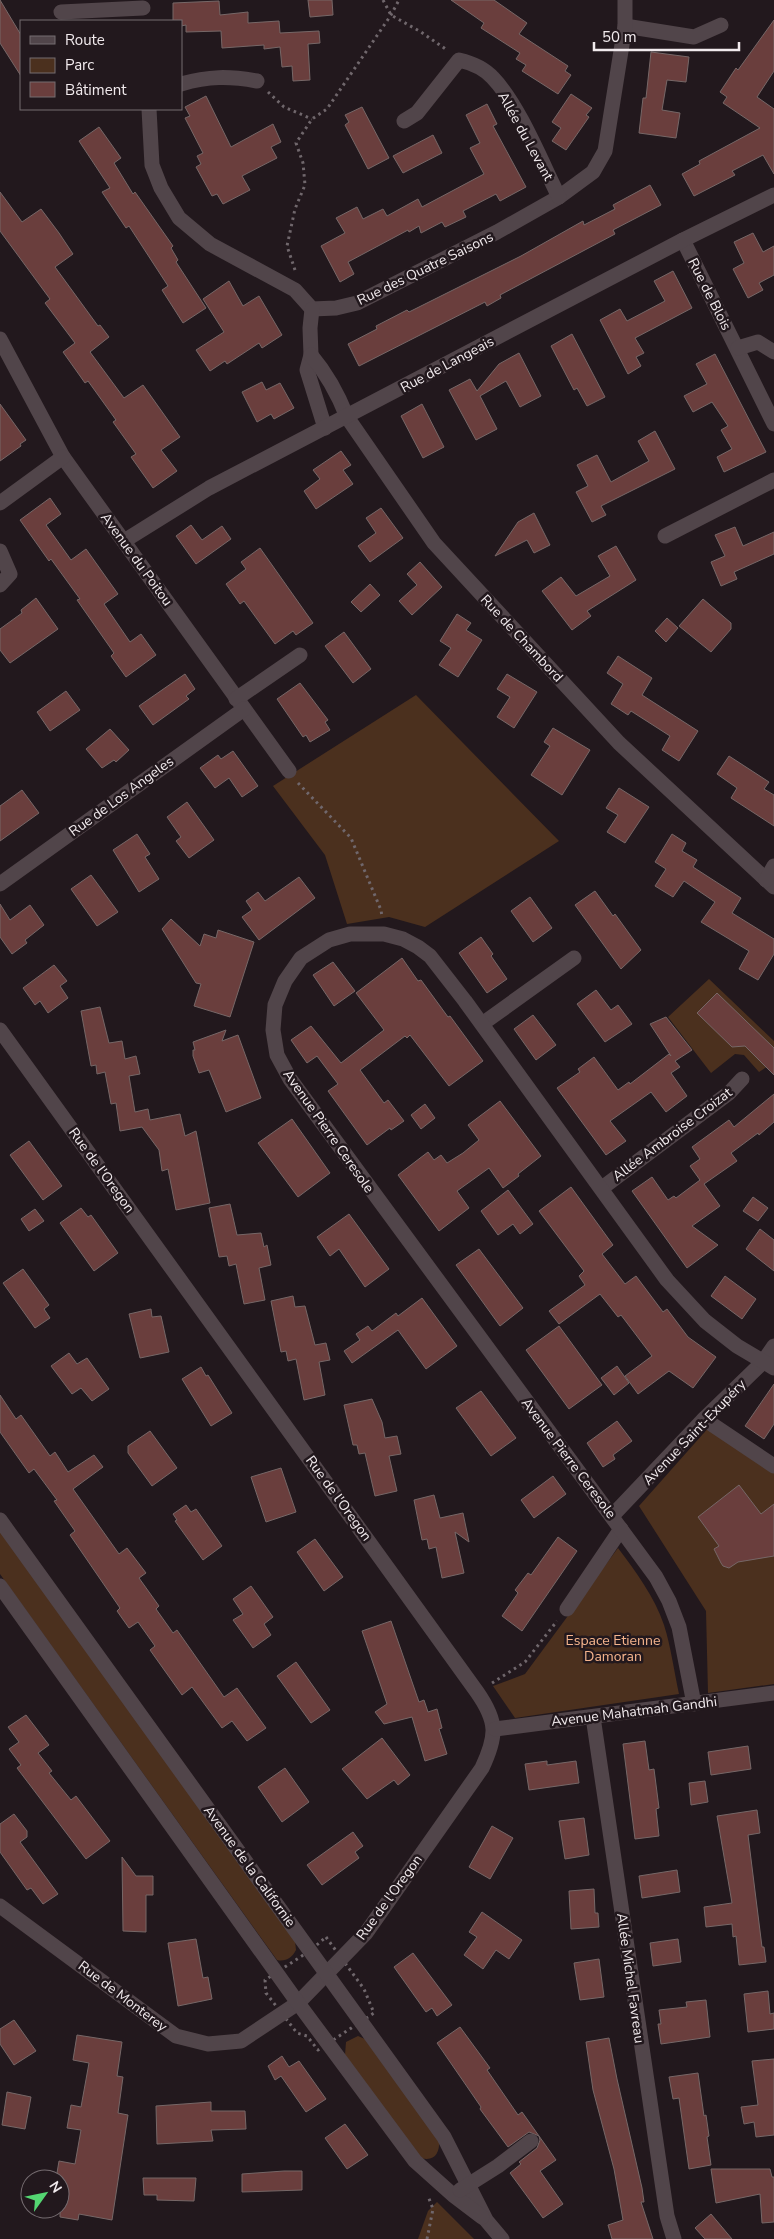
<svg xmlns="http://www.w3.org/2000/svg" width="774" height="2239" font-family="'Nunito Sans',sans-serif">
  <rect width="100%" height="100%" fill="#22181d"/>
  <g fill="#4b301e">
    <path d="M416 695 559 841 425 927 389 917 347 924 325 855 273 786Z"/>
    <path d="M709 979 774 1041V1062L759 1072 744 1055 735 1054 711 1073 668 1017Z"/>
    <path d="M710 1426 774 1472V1684L708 1693 706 1611 639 1506Z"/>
    <path d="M0 1531 295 1941 296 1950C292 1958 285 1962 277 1960L0 1574Z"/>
    <path d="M618 1548C636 1572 654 1596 664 1625 671 1647 674 1671 679 1694L515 1718 493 1686 525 1674Z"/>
    <path d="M358 2036 365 2039 439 2141C440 2153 434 2162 421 2158L345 2055 346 2042Z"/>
    <path d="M437 2202 474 2239H418L428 2211Z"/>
  </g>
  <g fill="#6a3e3d" stroke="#766767">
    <path d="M0 0 21 35V76L0 43Z"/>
    <path d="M308 0H332L333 15 310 17Z"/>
    <path d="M451 0H494L527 23 519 34 568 66 565 71 571 75 558 94 522 71 526 65 516 59 520 53 481 28 484 23Z"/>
    <path d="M219 1 220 15 248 12V23L279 21 280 33 319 31 320 43 308 44 310 80 293 81 292 66 282 67 280 47 264 49V45L222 48 221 31 186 32V25L181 26V21H173V3Z"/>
    <path d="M774 20V71L757 97 774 109V174L763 155 732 171 735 175 694 196 682 174 700 164 699 161 760 128 723 103 727 97 720 92 736 68 738 70Z"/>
    <path d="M651 52 689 57 686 82 667 80 662 110 680 113 676 138 639 133 643 98H646Z"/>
    <path d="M571 94 592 108 586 115 589 117 566 150 552 141 561 128 552 122Z"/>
    <path d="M206 96 231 147 273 124 281 142 271 147 277 158 242 176 250 190 223 204 217 194 212 196 196 167 201 164 197 156 203 153 185 118 190 116 185 107Z"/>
    <path d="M487 104 497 124 493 126 526 187 500 201 496 194 463 211 466 217 445 227 442 222 421 233 419 226 409 232 408 230 348 262 354 274 340 282 321 246 345 233 336 218 357 207 363 219 383 209 387 216 418 199 422 207 484 174 470 148 480 143 466 115Z"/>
    <path d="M362 107 389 158 368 169 345 125 349 122 345 115Z"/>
    <path d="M99 127 121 158 114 163 133 194 135 192 173 246 171 248 178 260 176 262 206 308 183 323 162 290 168 286 129 226 126 228 102 192 110 188 79 141Z"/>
    <path d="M433 135 442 153 403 173 393 156Z"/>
    <path d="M650 185 661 205 613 230 615 234 500 295 501 298 487 306 485 302 359 366 348 344 377 329 376 326 407 310 409 312 521 256 583 221 584 225 615 209 613 205Z"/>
    <path d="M0 192 22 222 41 209 59 233 73 254 55 267 98 326 100 325 109 337 90 352 124 398 143 385 180 437 161 450 177 471 153 488 131 457 136 454 113 422 116 420 88 381 85 383 63 352 75 343 45 303 50 299 0 231Z"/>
    <path d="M753 233 763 252 774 246V275L759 283 763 290 748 298 733 269 744 263 734 242Z"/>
    <path d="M673 271 692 308 635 338 644 353 636 357 641 366 628 374 600 320 620 309 627 321 665 301 654 281Z"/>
    <path d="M229 281 243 306 259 296 282 335 262 348 259 343 227 364 225 361 210 371 196 350 224 332 203 299Z"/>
    <path d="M572 334 605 397 587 406 577 388 574 390 551 346Z"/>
    <path d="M519 353 541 396 520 407 506 381 480 396 497 429 476 440 449 390 470 379 477 391 499 364Z"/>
    <path d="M715 354 766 452 724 472 717 457 732 449 721 430 728 426 712 402 693 412 684 396 707 384 696 364Z"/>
    <path d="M262 382 266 390 280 383 294 408 274 419 271 414 257 422 242 392Z"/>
    <path d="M0 404 26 440 20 444 21 446 0 461Z"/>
    <path d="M422 404 444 447 423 458 401 416Z"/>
    <path d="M655 431 675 469 601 506 606 515 592 522 576 492 588 486 577 465 597 455 611 482 649 461 638 441Z"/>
    <path d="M341 451 351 465 343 470 353 484 316 509 304 491 320 479 313 470Z"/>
    <path d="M50 498 61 514 46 525 71 560 86 549 118 594 104 604 130 642 141 634 156 655 126 677 111 656 114 653 77 600 80 599 51 559 49 561 20 520Z"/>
    <path d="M381 508 403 538 370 562 358 546 376 533 366 518Z"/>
    <path d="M534 513 550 545 534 553 527 540 495 556 518 522Z"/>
    <path d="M191 525 202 540 222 526 231 539 196 564 176 536Z"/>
    <path d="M735 527 743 546 774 532V554L734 572 737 579 721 586 711 562 725 556 715 535Z"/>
    <path d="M616 546 636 580 587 611 591 616 572 630 542 591 561 577 576 596 610 576 598 556Z"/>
    <path d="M260 548 313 623 296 635 293 631 275 644 244 601 240 604 226 584 246 569 241 562Z"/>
    <path d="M420 562 442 587 412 615 399 601 417 585 407 574Z"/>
    <path d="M370 584 380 595 361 612 351 602Z"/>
    <path d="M36 598 58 629 10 663 0 650V629L22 613 21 610Z"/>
    <path d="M703 599 731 623V629L711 652 679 626Z"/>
    <path d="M457 614 471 623 466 630 482 640 458 677 439 665 451 648 440 641Z"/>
    <path d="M667 618 678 628 666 642 655 631Z"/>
    <path d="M344 632 371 669 353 683 325 646Z"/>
    <path d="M618 656 652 678 642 695 698 731 679 761 662 750 670 736 631 711 628 715 611 704 623 684 607 673Z"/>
    <path d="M185 674 195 689 186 696 189 699 153 725 139 706Z"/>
    <path d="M507 674 537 692 514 728 497 717 510 697 497 689Z"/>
    <path d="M300 683 328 720 325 722 330 730 310 742 306 735 303 737 277 699Z"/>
    <path d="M66 691 80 710 50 731 37 712Z"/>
    <path d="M553 728 590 750 562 795 531 775 550 746 544 742Z"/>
    <path d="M110 729 129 750 116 762 114 760 102 768 86 749Z"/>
    <path d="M233 751 258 786 242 797 229 778 215 788 200 768 218 755 221 759Z"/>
    <path d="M729 756 769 782 764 789 774 795V826L731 798 737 788 717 774Z"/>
    <path d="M619 788 649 807 625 843 607 832 618 815 606 808Z"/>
    <path d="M22 790 39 813 0 841V806Z"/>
    <path d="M187 802 214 840 189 858 176 841 181 837 167 817Z"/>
    <path d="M137 834 150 854 145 857 159 879 139 892 113 850Z"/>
    <path d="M672 834 686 843 682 851 697 860 693 867 741 898 732 913 774 939V954L758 980 739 969 749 951 701 922 715 902 684 881 673 897 655 886 666 869 655 862Z"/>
    <path d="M91 875 118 912 97 926 71 889Z"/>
    <path d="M299 877 315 898 259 940 242 917 252 910 246 901 258 892 265 901Z"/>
    <path d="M595 891 613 916 615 914 641 950 621 969 575 905Z"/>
    <path d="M530 897 552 928 533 942 511 911Z"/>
    <path d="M0 904 10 920 30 905 44 925 25 940 27 943 12 954 0 937Z"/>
    <path d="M171 919 200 946 204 934 216 938 218 930 254 942 230 1017 194 1006 201 984 196 983 162 929Z"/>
    <path d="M481 937 493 954 491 956 507 979 487 993 459 953Z"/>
    <path d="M402 958 418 981 421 980 448 1017 450 1016 483 1061 449 1086 410 1035 407 1038 405 1036 360 1070 384 1103 388 1100 404 1121 391 1130 390 1128 367 1145 328 1091 338 1084 317 1056 307 1063 291 1040 311 1026 341 1063 384 1030 356 993Z"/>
    <path d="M333 962 355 991 334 1006 313 975Z"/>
    <path d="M54 965 67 981 60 986 68 998 48 1013 40 1001 35 1005 23 988Z"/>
    <path d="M596 990 611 1010 618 1005 632 1024 605 1042 577 1004Z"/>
    <path d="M717 993 774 1048V1075L745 1046 732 1047 697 1013Z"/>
    <path d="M100 1007 109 1043 122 1041 125 1059 136 1056 140 1074 129 1076 135 1112 148 1109 150 1120 180 1114 185 1136 196 1131 210 1203 176 1210 168 1169 162 1171 159 1150 142 1127 120 1131 116 1103 111 1104 105 1072 97 1074 96 1065 91 1066 81 1011Z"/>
    <path d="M533 1015 556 1045 536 1060 514 1029Z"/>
    <path d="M666 1017 692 1050 675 1061 680 1067 671 1073 687 1096 666 1112 651 1092 610 1121 626 1141 606 1155 557 1088 580 1072 578 1069 594 1057 618 1090 629 1082 630 1084 669 1054 671 1056 650 1024Z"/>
    <path d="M226 1030 222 1041 238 1035 261 1098 226 1112 209 1070 199 1073 193 1056V1050H195L193 1042Z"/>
    <path d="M774 1094V1122L759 1135 758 1133 731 1153 737 1161 704 1184 720 1206 692 1226 718 1245 687 1268 632 1191 652 1177 668 1200 674 1196 676 1198 700 1180 690 1166 700 1159 692 1147 729 1120 734 1127Z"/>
    <path d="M500 1101 541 1156 518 1174 519 1176 503 1188 489 1168 457 1191 469 1208 439 1231 398 1175 428 1152 434 1160 441 1155 447 1163 463 1153 479 1140 468 1125Z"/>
    <path d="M425 1104 435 1118 421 1129 411 1115Z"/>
    <path d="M292 1119 330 1173 298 1197 258 1143Z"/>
    <path d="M29 1141 62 1186 43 1200 10 1155Z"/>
    <path d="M571 1187 613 1245 602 1254 625 1284 636 1276 663 1312 667 1309 688 1337 716 1357 693 1388 669 1371 638 1394 625 1376 652 1356 621 1315 618 1317 600 1294 559 1324 549 1311 585 1285 579 1276 584 1271 539 1211Z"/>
    <path d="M508 1190 533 1224 520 1234 513 1224 498 1235 481 1211Z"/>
    <path d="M753 1197 768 1208 758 1221 743 1211Z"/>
    <path d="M230 1204 237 1235 261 1233 264 1247 267 1245 271 1265 259 1268 265 1300 244 1304 236 1264 229 1266 227 1256 219 1257 209 1208Z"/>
    <path d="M81 1208 88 1217 91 1215 118 1253 94 1271 60 1223Z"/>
    <path d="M35 1209 44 1221 29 1231 21 1219Z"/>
    <path d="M349 1214 389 1269 365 1287 339 1249 330 1256 317 1237Z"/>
    <path d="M760 1229 774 1240V1271L746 1249Z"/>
    <path d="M479 1249 523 1308 500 1326 456 1265Z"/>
    <path d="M23 1269 49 1305 44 1309 50 1318 35 1328 3 1283Z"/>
    <path d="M725 1276 756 1299 742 1319 711 1296Z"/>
    <path d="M293 1296 295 1307 305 1306 315 1345 326 1343 330 1360 319 1362 325 1395 304 1400 296 1359 288 1361 286 1351 281 1352 271 1301Z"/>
    <path d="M422 1298 457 1346 426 1369 398 1330 352 1363 344 1351 360 1340 356 1334 368 1326 372 1331 396 1313 398 1316Z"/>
    <path d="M151 1309 152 1317 161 1316 169 1352 140 1358 129 1314Z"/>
    <path d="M559 1326 602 1385 569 1409 526 1350Z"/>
    <path d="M69 1353 77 1364 87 1358 109 1389 92 1401 81 1388 72 1394 51 1366Z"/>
    <path d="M617 1366 629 1383 614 1395 601 1378Z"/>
    <path d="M201 1367 206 1376 208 1375 232 1413 211 1426 182 1379Z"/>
    <path d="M774 1384V1424L764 1439 745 1426Z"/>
    <path d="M481 1391 516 1438 491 1456 456 1408Z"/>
    <path d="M0 1395 16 1419 21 1415 50 1456 55 1452 68 1472 94 1455 103 1467 73 1489 119 1554 127 1548 146 1573 139 1578 159 1606 156 1609 173 1633 177 1630 224 1697 237 1688 266 1728 247 1741 232 1721 222 1728 192 1687 182 1695 150 1650 155 1646 138 1622 129 1628 117 1611 120 1608 70 1535 75 1531 54 1501 57 1500 34 1469 29 1473 0 1432Z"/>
    <path d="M372 1399 382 1422 385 1438 397 1436 401 1454 389 1456 397 1491 375 1496 365 1453 359 1454 357 1445H353L344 1405Z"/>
    <path d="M617 1421 632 1441 613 1455 615 1459 603 1467 587 1443Z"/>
    <path d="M150 1431 177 1468 152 1486 128 1453V1446Z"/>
    <path d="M281 1468 296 1512 266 1522 251 1477Z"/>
    <path d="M553 1476 566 1494 534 1518 521 1500Z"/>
    <path d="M739 1485 761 1514 774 1504V1556L738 1562 729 1568 723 1566 721 1563 714 1549 719 1546 698 1517Z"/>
    <path d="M434 1495 440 1518 463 1513 469 1542 455 1532 464 1573 442 1578 436 1547 429 1549 427 1539 422 1540 414 1500Z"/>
    <path d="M186 1505 191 1512 196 1509 222 1546 203 1560 175 1521 177 1520 173 1514Z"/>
    <path d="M558 1537 577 1551 522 1631 502 1616 518 1593 515 1590 528 1573 531 1575Z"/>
    <path d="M315 1539 343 1577 324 1591 297 1552Z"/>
    <path d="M251 1586 273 1617 264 1624 271 1635 253 1648 233 1620 243 1614 233 1599Z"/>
    <path d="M391 1621 419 1702 424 1700 428 1712 437 1709 442 1728 439 1729 447 1754 425 1761 412 1717 384 1724 375 1712 387 1704 362 1631Z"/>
    <path d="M296 1662 330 1710 311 1723 277 1676Z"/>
    <path d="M26 1715 49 1745 38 1753 52 1771 49 1773 71 1800 76 1796 110 1841 86 1859 17 1768 21 1765 9 1749 19 1742 8 1727Z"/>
    <path d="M382 1738 410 1775 398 1785 394 1780 367 1799 342 1769Z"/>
    <path d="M645 1741 649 1770 654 1769 659 1808 656 1809 659 1836 635 1839 623 1744Z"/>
    <path d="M748 1746 751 1769 711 1775 708 1752Z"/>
    <path d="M547 1761V1765L576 1761 579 1783 529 1790 525 1764Z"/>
    <path d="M285 1768 309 1802 282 1822 258 1787Z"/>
    <path d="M705 1781 708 1802 691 1805 689 1783Z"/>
    <path d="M757 1810 760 1833 748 1835 762 1947H764L766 1962 739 1965 736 1936 733 1937 732 1924 706 1927 704 1907 732 1903 717 1816Z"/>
    <path d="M14 1814 27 1831V1837L20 1842 58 1894 43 1904 31 1888 27 1890 0 1852V1824Z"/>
    <path d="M584 1818 589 1855 565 1859 559 1821Z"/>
    <path d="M492 1826 513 1838 490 1879 469 1867Z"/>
    <path d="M353 1832 363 1846 355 1852 359 1858 322 1885 307 1865Z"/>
    <path d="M122 1857 136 1876H153V1895H146V1932L123 1931Z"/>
    <path d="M677 1870 680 1892 642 1898 639 1876Z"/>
    <path d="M594 1889 595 1913H598L599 1927 571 1929 569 1891Z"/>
    <path d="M482 1912 522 1940 509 1959 496 1950 483 1969 464 1955 477 1937 469 1932Z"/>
    <path d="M196 1939 203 1978 208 1977 212 1999 178 2006 168 1943Z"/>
    <path d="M678 1939 681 1962 653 1966 650 1943Z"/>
    <path d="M413 1953 452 2005 437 2016 432 2008 426 2012 394 1967Z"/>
    <path d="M599 1959 604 1997 580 2000 574 1963Z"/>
    <path d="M768 1991 770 2014 774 2013V2029L748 2032 744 1994Z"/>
    <path d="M706 2000 710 2037 661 2044 658 2024H661L659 2010 687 2007 686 2002Z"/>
    <path d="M14 2020 36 2051 14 2065 0 2044V2029Z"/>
    <path d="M460 2027 490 2068 487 2070 518 2115 522 2112 556 2160 540 2171 563 2204 543 2218 510 2173 521 2164 519 2162 537 2148 540 2140 539 2136 529 2132 508 2147 480 2109 481 2107 437 2043Z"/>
    <path d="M77 2035 122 2042 117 2076 123 2077 118 2113 128 2115 112 2220 79 2214 78 2220 60 2217V2179H56L59 2161 75 2164 81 2130 67 2128 71 2105 81 2107 89 2063 73 2060Z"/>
    <path d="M609 2038 617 2079 642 2188 644 2202H641L653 2239H612L608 2225 623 2220 614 2169 593 2090 586 2042Z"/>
    <path d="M282 2056 289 2067 299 2061 326 2099 306 2112 281 2076 275 2080 268 2066Z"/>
    <path d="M774 2059V2135L756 2137 754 2122 744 2124 741 2107 758 2105 752 2061Z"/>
    <path d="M698 2073 704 2116 706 2115 709 2136 707 2137 711 2165 689 2169 679 2098 673 2099 669 2077Z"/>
    <path d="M7 2092 31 2097 25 2129 2 2125Z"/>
    <path d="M211 2102V2111H245L246 2129 211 2130 213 2141 157 2144 156 2106Z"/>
    <path d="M345 2124 368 2155 347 2169 325 2138Z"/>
    <path d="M711 2169H770L772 2177H774V2222L762 2223 760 2194 716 2203Z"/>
    <path d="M284 2171H302V2190L242 2192V2174Z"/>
    <path d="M143 2178H196L194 2201 157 2200V2195H144Z"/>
    <path d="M711 2214 732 2239H705L695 2228Z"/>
  </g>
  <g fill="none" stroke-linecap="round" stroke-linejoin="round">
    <g stroke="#70676c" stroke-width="3" stroke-dasharray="2.5 4" stroke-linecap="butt">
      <path d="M383 0 391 15 421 32 447 50"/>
      <path d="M268 92 284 107 312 119"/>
      <path d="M295 270 287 246 295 209 305 185 303 163 296 143 312 119 327 109 391 15 399 0"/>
      <path d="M298 783 351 838 381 910 382 917"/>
      <path d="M492 1683 525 1662 557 1621"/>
      <path d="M326 1937 364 1989 374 2013 318 2050 307 2036 297 2033 266 1993 265 1980 311 1950Z"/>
      <path d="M427 2239 433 2209 428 2196"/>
    </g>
    <g stroke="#51454a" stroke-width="15">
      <path d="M61 12 143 8"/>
      <path d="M625 26 694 37 721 25"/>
      <path d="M181 84C209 76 229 76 257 81"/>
      <path d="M149 109 152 165 161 188 179 218 210 244 295 290 312 309 336 308 357 303 497 232 559 197 593 172 605 151 625 26V0"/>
      <path d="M404 121 417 113 459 60C472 63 484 68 493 78 519 105 542 163 559 197"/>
      <path d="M683 240 774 424"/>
      <path d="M312 309 310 328 311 355 307 370 325 428"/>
      <path d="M0 339 63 457 289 771"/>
      <path d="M738 348 758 342 774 352"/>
      <path d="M311 355C327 374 338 394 347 417L434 543 619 743 774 887"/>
      <path d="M0 503 63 457"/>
      <path d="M665 536 774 480"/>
      <path d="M124 541 209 488 683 240 774 195"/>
      <path d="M0 551 10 574 0 585"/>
      <path d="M236 699 300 655"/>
      <path d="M766 880 774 866"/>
      <path d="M0 884 244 709"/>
      <path d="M482 1024 574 958"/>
      <path d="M0 1030 477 1692C498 1722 497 1736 482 1768L366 1933 298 2003 241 2041 208 2044 176 2036 0 1906"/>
      <path d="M602 1188 729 1093 742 1079"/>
      <path d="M704 1419 774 1466"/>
      <path d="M612 1516 704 1419 763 1362 774 1346"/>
      <path d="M0 1520 444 2137 486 2220 502 2239"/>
      <path d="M0 1586 298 2003 415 2161 453 2195 482 2217"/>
      <path d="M567 1609 621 1529"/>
      <path d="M694 1704 679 1627 669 1601 656 1577 290 1079 277 1055 273 1030 275 1005 285 981 301 958 329 940 350 934H384L403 939 418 947 430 956 465 1001 667 1280 705 1321 737 1346 774 1368"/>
      <path d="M593 1717 667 2216 674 2239"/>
      <path d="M495 1729 774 1693"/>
      <path d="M460 2190 498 2166 531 2141"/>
    </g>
  </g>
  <g text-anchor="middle" stroke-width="5" stroke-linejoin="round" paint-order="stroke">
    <g font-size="14" fill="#f1eaed" stroke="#22181d">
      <text transform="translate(526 136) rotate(61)" y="5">Allée du Levant</text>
      <text transform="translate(425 268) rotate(-26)" y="5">Rue des Quatre Saisons</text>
      <text transform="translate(710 294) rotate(63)" y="5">Rue de Blois</text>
      <text transform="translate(447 364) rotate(-28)" y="5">Rue de Langeais</text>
      <text transform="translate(137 559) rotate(54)" y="5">Avenue du Poitou</text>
      <text transform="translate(522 638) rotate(47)" y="5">Rue de Chambord</text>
      <text transform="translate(121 796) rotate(-36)" y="5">Rue de Los Angeles</text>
      <text transform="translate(329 1131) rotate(55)" y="5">Avenue Pierre Ceresole</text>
      <text transform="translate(672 1134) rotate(-37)" y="5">Allée Ambroise Croizat</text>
      <text transform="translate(102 1170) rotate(54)" y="5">Rue de l'Oregon</text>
      <text transform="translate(694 1432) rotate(-46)" y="5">Avenue Saint-Exupéry</text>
      <text transform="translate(569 1458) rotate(53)" y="5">Avenue Pierre Ceresole</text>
      <text transform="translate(339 1498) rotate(54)" y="5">Rue de l'Oregon</text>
      <text transform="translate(634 1711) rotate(-7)" y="5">Avenue Mahatmah Gandhi</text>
      <text transform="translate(250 1866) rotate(54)" y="5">Avenue de la Californie</text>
      <text transform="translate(389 1897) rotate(-54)" y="5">Rue de l'Oregon</text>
      <text transform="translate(631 1978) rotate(82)" y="5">Allée Michel Favreau</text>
      <text transform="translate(123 1996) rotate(37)" y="5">Rue de Monterey</text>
    </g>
    <g font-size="14" fill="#f6b58d" stroke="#22181d">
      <text x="613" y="1645">Espace Etienne<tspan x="613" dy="16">Damoran</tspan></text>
    </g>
  </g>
  <rect x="20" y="20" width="162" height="90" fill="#22181d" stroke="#756c70"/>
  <rect x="30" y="36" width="25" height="8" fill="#51454a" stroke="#756c70"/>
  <text x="65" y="45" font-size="15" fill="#f1eaed">Route</text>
  <rect x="30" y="58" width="25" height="15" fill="#4b301e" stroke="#756c70"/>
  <text x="65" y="70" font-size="15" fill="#f1eaed">Parc</text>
  <rect x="30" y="82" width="25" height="15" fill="#6a3e3d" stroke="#756c70"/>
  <text x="65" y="95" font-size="15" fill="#f1eaed">Bâtiment</text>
  <g transform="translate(45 2194) rotate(57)"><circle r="24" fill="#22181d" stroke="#756c70"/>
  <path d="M0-4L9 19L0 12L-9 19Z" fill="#54d672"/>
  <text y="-8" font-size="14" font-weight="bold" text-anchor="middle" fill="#f1eaed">N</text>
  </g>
  <path d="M594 42v8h145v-8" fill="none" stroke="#f1eaed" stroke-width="2.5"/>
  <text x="602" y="42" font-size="15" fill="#f1eaed" stroke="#22181d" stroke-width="4" paint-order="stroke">50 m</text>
</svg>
